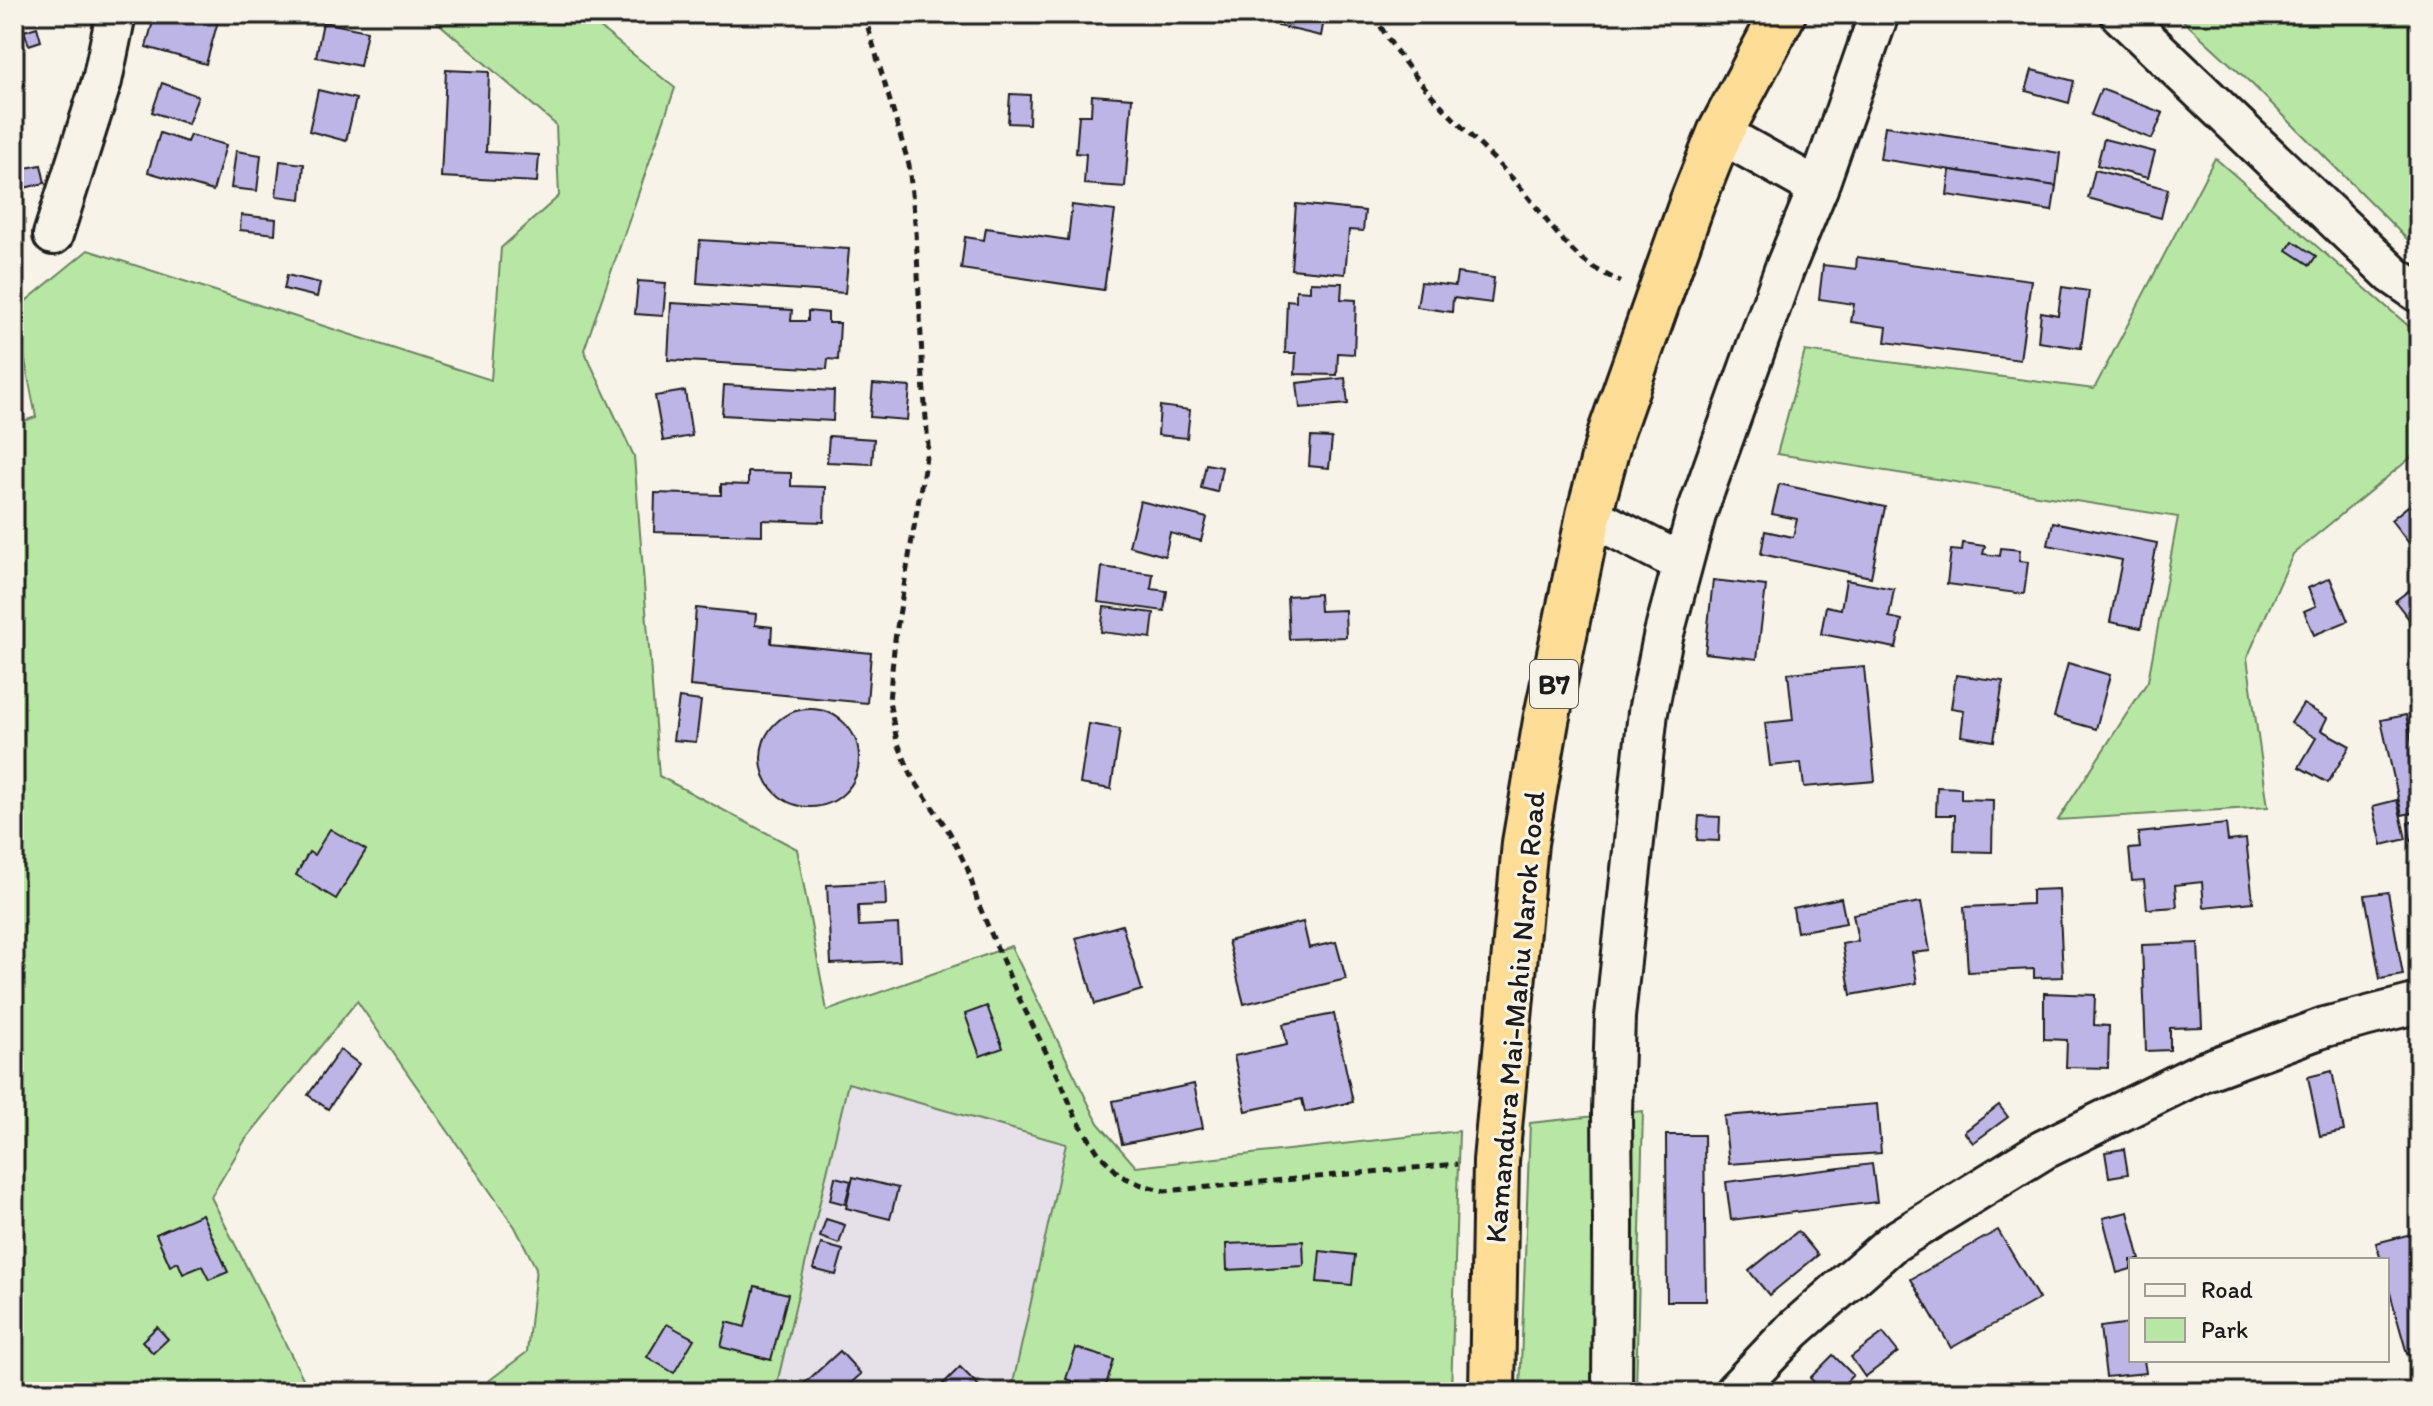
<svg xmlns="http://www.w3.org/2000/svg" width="2433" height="1406" font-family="Itim,sans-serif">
  <rect width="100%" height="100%" fill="#f7f3e8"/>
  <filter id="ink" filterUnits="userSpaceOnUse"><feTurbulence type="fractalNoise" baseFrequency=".0125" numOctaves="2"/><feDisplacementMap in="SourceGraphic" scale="16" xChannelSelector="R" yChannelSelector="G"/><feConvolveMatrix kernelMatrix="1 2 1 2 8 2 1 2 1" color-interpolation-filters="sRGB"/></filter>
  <g filter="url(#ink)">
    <path fill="#e6e0e8" d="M848 1083 1067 1144 1011 1392H775Z"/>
    <g fill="#b8e7a5" stroke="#6a8260" stroke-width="2">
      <path d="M428 14H583L675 88 584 350 634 456 659 776 797 849 827 1011 1011 946 1098 1123 1136 1167 1459 1131 1451 1392H1011L1066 1144 848 1083 775 1392H474L527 1352 536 1268 515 1227 357 1001 245 1140 211 1197 310 1392H14V424L36 417 15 310 88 250 491 380 501 248 559 196 556 125Z"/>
      <path d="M2176 14H2419V251L2253 85Z"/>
      <path d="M2215 158 2419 335V451L2293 554 2247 658 2268 807 2058 820 2148 681 2178 517 1777 454 1805 351 2094 389Z"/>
      <path d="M1643 1111 1636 1392H1520L1530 1123Z"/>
    </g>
    <g fill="#beb5e7" stroke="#1c1c1c" stroke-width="2">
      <path d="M155 14H220L206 64 146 47Z"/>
      <path d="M1281 14H1325L1321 36 1278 26Z"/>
      <path d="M323 22 367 31 360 66 316 57Z"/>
      <path d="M37 27 41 41 29 45 24 31Z"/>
      <path d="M446 70 489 72 486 152 539 155 537 182 441 177Z"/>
      <path d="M2032 70 2074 81 2069 103 2026 91Z"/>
      <path d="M162 83 198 96 188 124 152 112Z"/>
      <path d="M2101 89 2163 113 2152 139 2091 115Z"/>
      <path d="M318 90 356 99 346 141 309 131Z"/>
      <path d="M1010 94 1030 95 1029 124 1008 123Z"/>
      <path d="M1092 95 1132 98 1125 187 1084 184 1086 154 1076 153 1079 115H1091Z"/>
      <path d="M1885 126 2060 153 2056 186 1880 159Z"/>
      <path d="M160 133 187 142 190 135 226 145 213 191 148 172Z"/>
      <path d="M2104 139 2155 152 2148 178 2097 165Z"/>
      <path d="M236 151 261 155 257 191 231 188Z"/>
      <path d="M280 161 304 164 301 199 276 196Z"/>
      <path d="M41 165 45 183 20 189 16 170Z"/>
      <path d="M1950 170 2056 186 2052 211 1947 195Z"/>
      <path d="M2095 170 2168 189 2161 218 2088 198Z"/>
      <path d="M1296 204 1365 211 1363 231 1349 230 1345 274 1291 269Z"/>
      <path d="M1072 205 1115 211 1104 290 961 269 965 237 984 240 986 228 1068 240Z"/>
      <path d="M241 215 276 219 275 234 240 230Z"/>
      <path d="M700 240 849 249 845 293 697 283Z"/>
      <path d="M2293 241 2316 256 2310 265 2287 250Z"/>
      <path d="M1857 257 2031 280 2020 360 1885 342 1887 327 1851 322 1854 304 1819 299 1823 265 1856 269Z"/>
      <path d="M1457 273 1494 278 1491 303 1453 298 1452 312 1417 307 1421 282 1455 286Z"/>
      <path d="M287 275 320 283 317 297 284 289Z"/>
      <path d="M638 281 666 283 663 316 635 314Z"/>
      <path d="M1310 282 1342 283 1341 299 1356 300 1354 354 1338 353 1337 375 1295 374 1296 353H1285L1287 300 1296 301V290L1310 291Z"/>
      <path d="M2062 287 2089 291 2081 348 2038 342 2041 312 2058 315Z"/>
      <path d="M671 303 792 310 791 321H808V311L828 313V323H840L838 360 828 359 827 369 668 360Z"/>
      <path d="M1345 378 1348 404 1300 408 1297 383Z"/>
      <path d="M873 384 910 387 907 420 870 417Z"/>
      <path d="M724 385 834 391 833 421 722 415Z"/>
      <path d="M685 391 692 436 663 441 655 396Z"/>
      <path d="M1160 406 1190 410 1187 438 1158 435Z"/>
      <path d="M829 436 874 439 872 464 827 462Z"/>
      <path d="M1311 437 1332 438 1329 468 1309 466Z"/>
      <path d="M1206 464 1222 467 1217 492 1201 488Z"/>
      <path d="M748 472 791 473V486L825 487 824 522 762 520V535L654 532 655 493 721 495V484L748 485Z"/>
      <path d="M1779 484 1885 507 1871 577 1761 554 1765 531 1793 537 1797 519 1772 514Z"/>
      <path d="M1140 501 1207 518 1201 541 1170 533 1165 556 1129 546Z"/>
      <path d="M2408 506 2415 516 2419 512V556L2391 520Z"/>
      <path d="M2053 522 2157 543 2141 628 2110 622 2122 560 2048 545Z"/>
      <path d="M1963 543 1985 546 1983 554 2000 556 2001 548 2020 550 2019 561 2028 562 2024 594 1947 584 1951 550 1962 551Z"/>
      <path d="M1102 567 1153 574 1151 589 1167 591 1164 611 1098 602Z"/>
      <path d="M2330 578 2348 621 2314 635 2304 611 2316 606 2308 588Z"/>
      <path d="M1713 580 1766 586 1757 659 1705 653Z"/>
      <path d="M1846 580 1894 589 1889 617 1902 620 1896 648 1821 634 1826 606 1841 609Z"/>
      <path d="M2419 583V632L2395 601Z"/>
      <path d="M1319 594 1320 611 1345 610 1346 637 1289 639 1287 596Z"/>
      <path d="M1104 607 1154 613 1151 638 1101 632Z"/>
      <path d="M696 608 756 614 755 625 772 627 771 643 871 653 867 703 690 686Z"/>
      <path d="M2068 663 2110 675 2096 729 2054 717Z"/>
      <path d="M1864 667 1875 781 1804 787 1801 763 1770 766 1765 723 1793 720 1788 673Z"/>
      <path d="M1956 675 2003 681 1994 741 1961 736 1964 710 1951 708Z"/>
      <path d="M679 698 701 701 696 742 673 740Z"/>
      <path d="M2303 704 2327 718 2321 730 2350 746 2328 783 2299 767 2316 738 2291 723Z"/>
      <circle cx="810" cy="758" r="49"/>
      <path d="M2406 715 2419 775V811L2402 815 2381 720Z"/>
      <path d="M1089 724 1120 729 1111 789 1080 784Z"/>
      <path d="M1937 787 1961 788V799L1993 800 1992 852 1954 851 1955 815H1936Z"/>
      <path d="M2397 800 2406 839 2382 845 2373 806Z"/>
      <path d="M1699 816 1720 817 1719 841 1697 840Z"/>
      <path d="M2419 820V839L2411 841 2408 823Z"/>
      <path d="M2226 824 2228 841 2246 839 2253 902 2204 907 2202 882 2175 885 2177 907 2147 909 2144 880 2132 881 2129 849 2140 848 2138 833Z"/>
      <path d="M330 829 366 850 336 899 296 875 309 852 314 855Z"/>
      <path d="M885 882 886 905 858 906 859 926 898 924 900 961 831 964 827 885Z"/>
      <path d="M2059 889 2063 977 2034 978V969L1968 972 1964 907 2032 904V890Z"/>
      <path d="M2388 892 2403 975 2380 979 2365 895Z"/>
      <path d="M1841 898 1846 923 1797 932 1793 908Z"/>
      <path d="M1921 902 1930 951 1912 953 1917 983 1851 995 1842 944 1858 941 1853 914Z"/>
      <path d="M1303 922 1309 948 1336 942 1346 979 1244 1004 1228 941Z"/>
      <path d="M1122 925 1142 990 1095 1004 1076 938Z"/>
      <path d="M2198 943 2202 1027 2170 1028V1050L2146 1051 2142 945Z"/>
      <path d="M2044 993 2095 995 2094 1025 2109 1026 2108 1068 2066 1067 2067 1040 2044 1039Z"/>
      <path d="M987 1006 1003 1048 980 1056 965 1014Z"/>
      <path d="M1334 1014 1353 1102 1305 1112 1302 1099 1246 1111 1234 1056 1287 1045 1283 1024Z"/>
      <path d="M340 1050 359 1064 328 1109 308 1095Z"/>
      <path d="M2332 1071 2344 1131 2320 1136 2308 1077Z"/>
      <path d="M1194 1084 1203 1128 1122 1144 1113 1101Z"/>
      <path d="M1877 1104 1881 1153 1729 1164 1724 1116Z"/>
      <path d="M1999 1105 2008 1117 1973 1143 1964 1132Z"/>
      <path d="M1666 1135H1704L1706 1301H1667Z"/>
      <path d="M2124 1149 2128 1174 2109 1177 2105 1152Z"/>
      <path d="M1872 1164 1877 1202 1731 1220 1726 1182Z"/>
      <path d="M835 1177 851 1181 845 1204 830 1200Z"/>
      <path d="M853 1177 898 1188 890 1219 846 1208Z"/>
      <path d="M2128 1212 2140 1260H2131V1269L2117 1273 2103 1218Z"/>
      <path d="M202 1214 228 1272 209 1280 202 1266 183 1274 178 1262 170 1266 156 1234Z"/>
      <path d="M826 1219 845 1225 839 1244 820 1237Z"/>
      <path d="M1998 1230 2039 1299 1951 1348 1911 1279Z"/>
      <path d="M1798 1231 1818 1255 1769 1295 1749 1271Z"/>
      <path d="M2419 1232V1351L2407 1354 2387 1282V1260H2381L2376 1243Z"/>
      <path d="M1303 1241 1304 1266 1227 1270 1226 1244Z"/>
      <path d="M821 1244 843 1250 836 1275 813 1269Z"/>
      <path d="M1320 1251 1355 1255 1352 1285 1317 1282Z"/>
      <path d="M755 1286 788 1294 771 1360 721 1347 727 1322 745 1327Z"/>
      <path d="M2131 1323V1360H2144L2146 1373 2106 1377 2100 1327Z"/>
      <path d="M667 1324 694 1339 674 1373 647 1357Z"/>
      <path d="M157 1327 168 1339 153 1353 142 1341Z"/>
      <path d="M1883 1333 1898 1352 1865 1377 1851 1357Z"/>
      <path d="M1076 1348 1114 1360 1104 1391 1066 1379Z"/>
      <path d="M840 1351 861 1374 841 1392H795Z"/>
      <path d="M1833 1355 1853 1375 1836 1392H1824L1810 1378Z"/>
      <path d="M960 1367 985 1392H939L937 1390Z"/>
    </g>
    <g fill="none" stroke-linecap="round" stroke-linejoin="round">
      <g stroke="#1c1c1c" stroke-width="44">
        <g id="street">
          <path d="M2120 14 2393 275 2419 293"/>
          <path d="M1720 133 1818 188"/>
          <path d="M53 235 102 81 116 14"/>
          <path d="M1589 515 1682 563"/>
          <path d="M1612 1392 1613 1225 1612 1112 1615 1017 1648 712 1663 637 1696 515 1784 270 1818 188 1879 14"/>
          <path d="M1734 1392 1793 1330 1891 1244 2043 1150 2202 1072 2325 1027 2419 1003"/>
        </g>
      </g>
      <g stroke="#1c1c1c" stroke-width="50">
        <path id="highway" d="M1492 1392 1496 1161 1525 843 1546 721 1589 515 1611 432 1692 203 1720 133 1783 14"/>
      </g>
      <g stroke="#1c1c1c" stroke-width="5" stroke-dasharray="8 6" stroke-linecap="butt">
        <path d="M864 14 909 165 916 232 923 379 928 445 895 639 889 701 897 741 912 777 950 833 968 870 978 903 1017 994 1061 1082 1076 1118 1099 1154 1121 1176 1142 1185 1165 1191 1457 1164"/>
        <path d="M1374 14C1407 79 1462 125 1511 177 1538 205 1557 241 1588 264 1598 271 1610 276 1620 282"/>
      </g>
      <use href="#street" stroke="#f7f3e8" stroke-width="38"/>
      <use href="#highway" stroke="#fedd96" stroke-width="44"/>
    </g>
  </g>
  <g text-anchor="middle" stroke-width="6" stroke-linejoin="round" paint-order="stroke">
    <rect fill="#f7f3e8" stroke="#5e5c59" stroke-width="2" x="1530" y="660" width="48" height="48" rx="6"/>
    <g font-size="28" font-weight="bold" fill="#1c1c1c">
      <text x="1554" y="694">B7</text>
    </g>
    <g font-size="30" fill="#1c1c1c" stroke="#f7f3e8">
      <text transform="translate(1515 1017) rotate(-85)" y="10">Kamandura Mai-Mahiu Narok Road</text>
    </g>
  </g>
  <rect width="2433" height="1406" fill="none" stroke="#f7f3e8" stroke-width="48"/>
  <rect x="24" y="24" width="2385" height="1358" fill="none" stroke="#1c1c1c" stroke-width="3" filter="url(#ink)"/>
  <rect x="2129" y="1258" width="260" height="104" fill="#f7f3e8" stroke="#9f9d96" stroke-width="2"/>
  <rect x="2145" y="1284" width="40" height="12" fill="#f7f3e8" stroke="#9f9d96" stroke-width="2"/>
  <text x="2201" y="1298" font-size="24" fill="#1c1c1c">Road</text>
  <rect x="2145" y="1318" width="40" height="24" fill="#b8e7a5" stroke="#9f9d96" stroke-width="2"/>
  <text x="2201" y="1338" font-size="24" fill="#1c1c1c">Park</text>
</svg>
